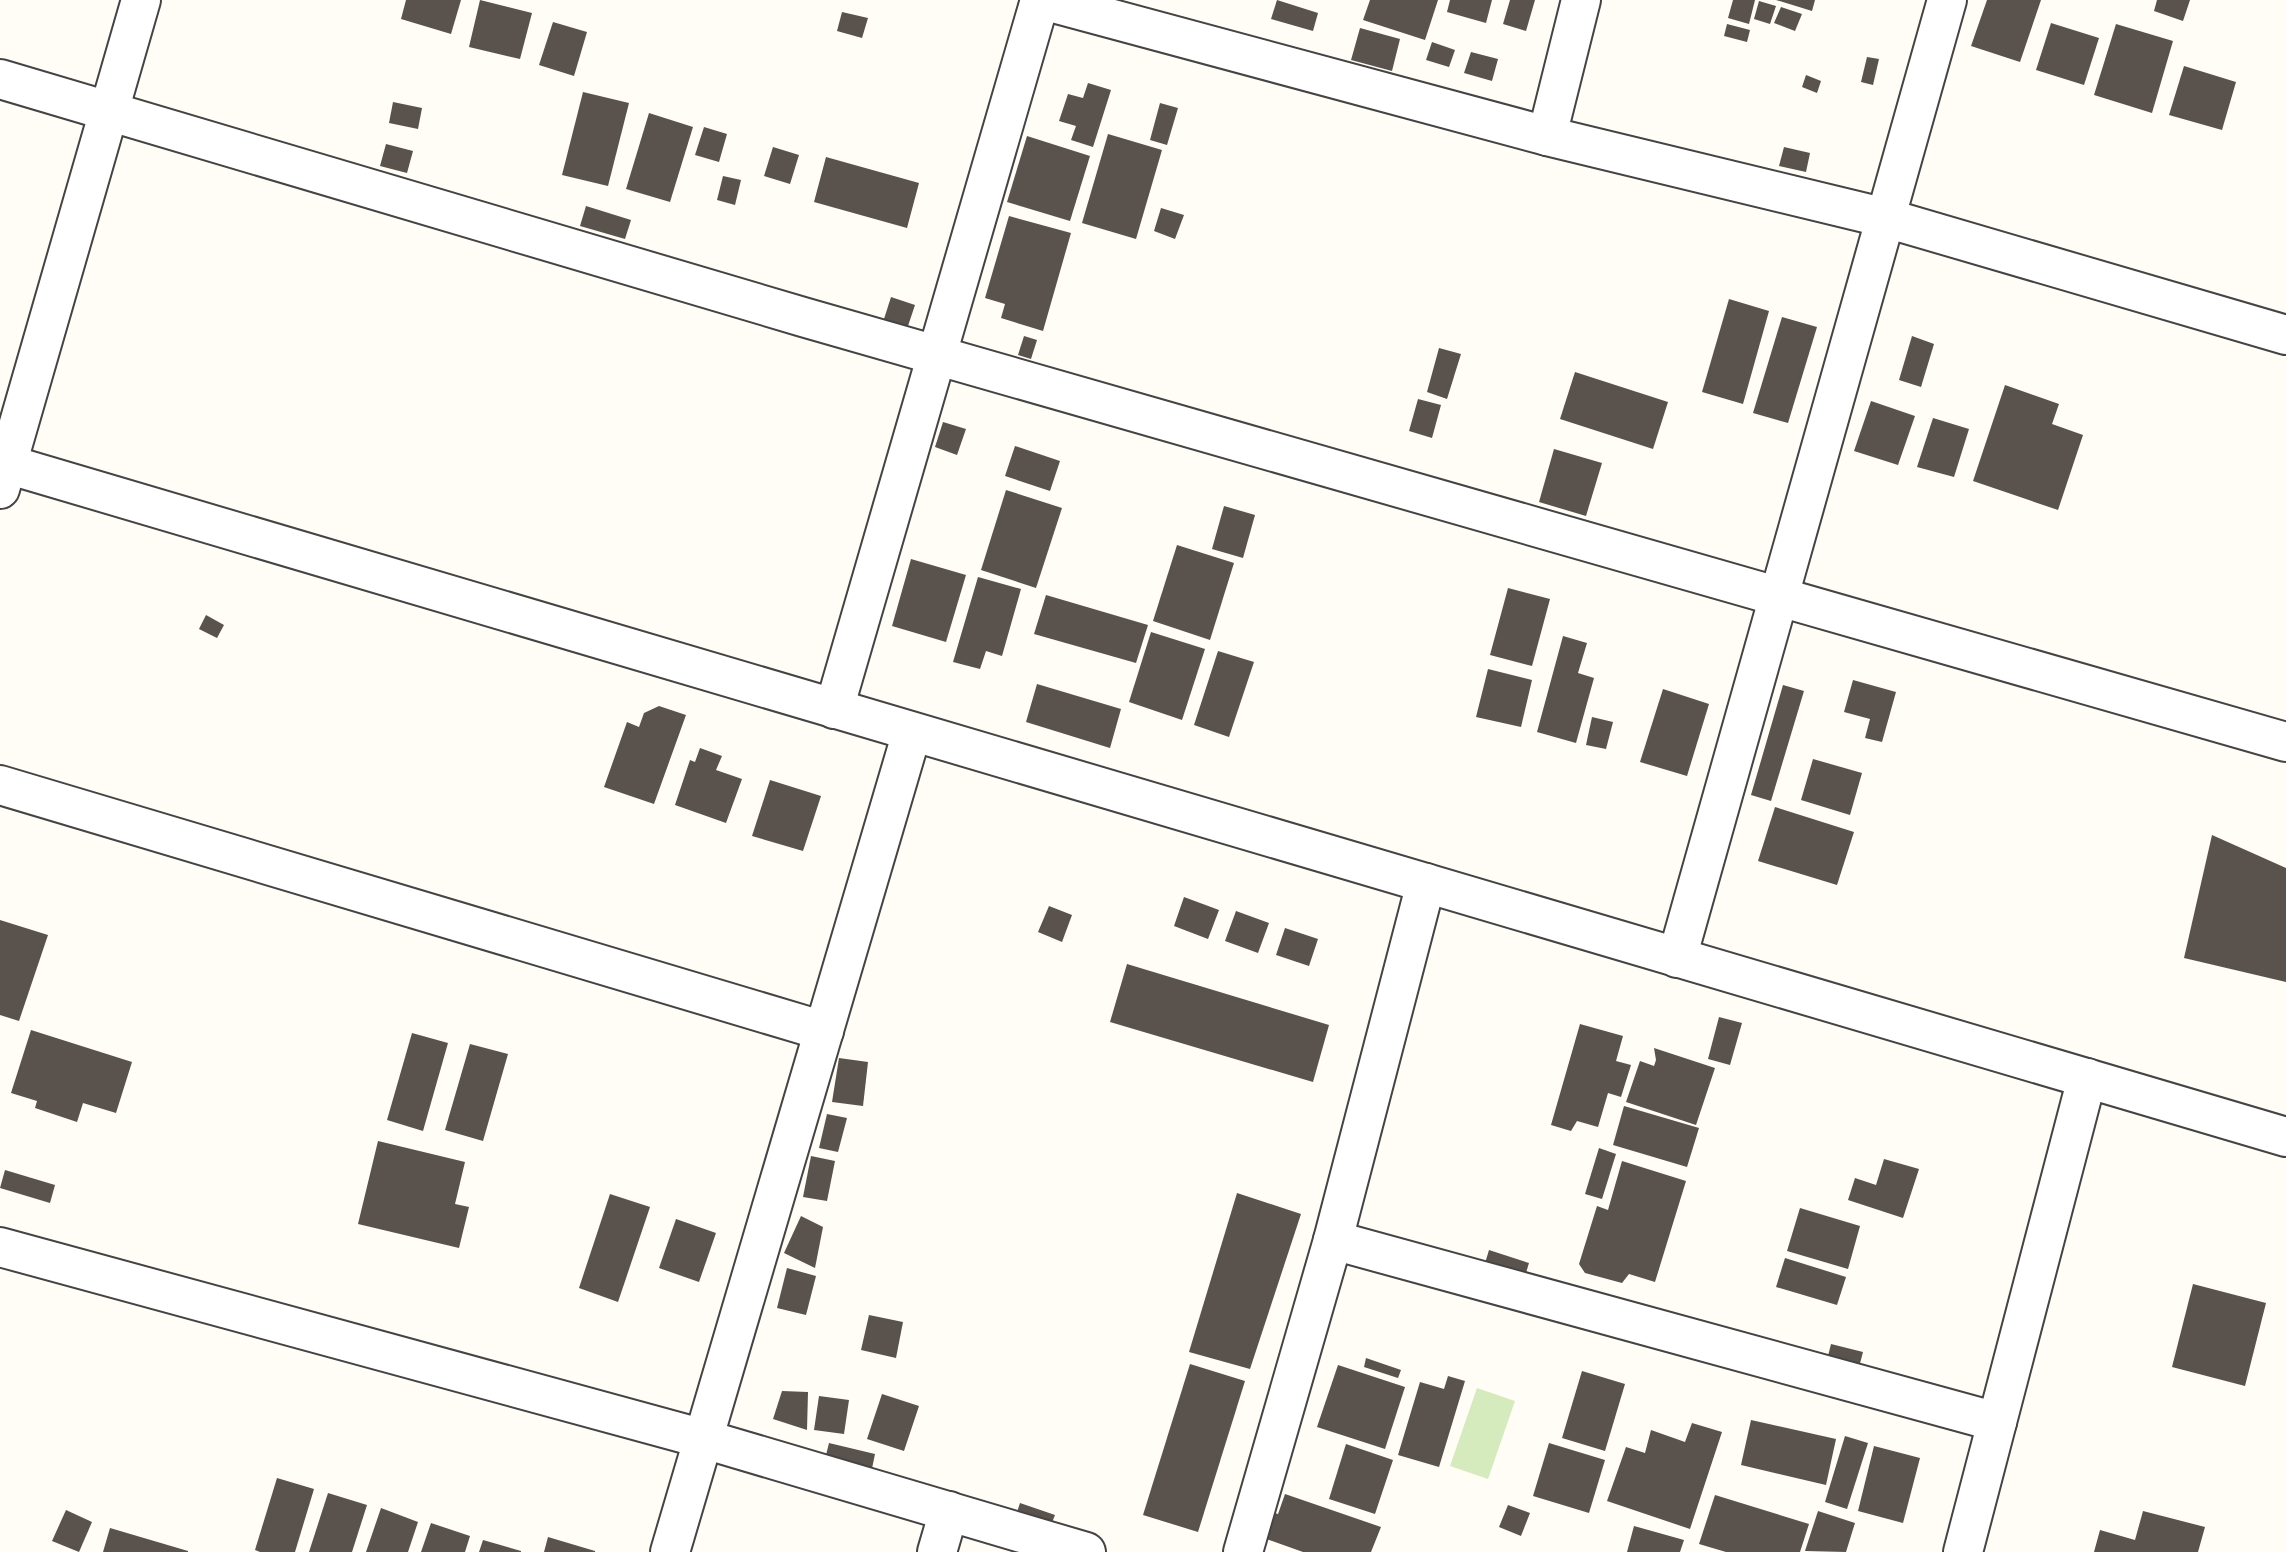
<svg xmlns="http://www.w3.org/2000/svg" width="2286" height="1552" font-family="'Libre Baskerville',serif">
  <rect width="100%" height="100%" fill="#fffdf5"/>
  <path fill="#d5ebbd" d="M1477 1388 1515 1401 1488 1479 1450 1466Z"/>
  <g fill="#5a524d">
    <path d="M406 0H461L451 34 401 19Z"/>
    <path d="M480 0 532 13 520 59 469 47Z"/>
    <path d="M1277 0 1318 13 1313 31 1271 19Z"/>
    <path d="M1370 0H1438L1425 40 1363 20Z"/>
    <path d="M1450 0H1492L1486 23 1447 12Z"/>
    <path d="M1510 0H1535L1526 31 1503 24Z"/>
    <path d="M1733 0H1755L1749 24 1728 18Z"/>
    <path d="M1776 0H1815L1812 11Z"/>
    <path d="M1987 0H2041L2020 62 1971 46Z"/>
    <path d="M2157 0H2190L2183 21 2154 11Z"/>
    <path d="M1759 1 1776 6 1770 24 1754 19Z"/>
    <path d="M1781 7 1802 14 1795 31 1774 23Z"/>
    <path d="M842 12 868 18 862 38 837 31Z"/>
    <path d="M553 22 587 32 574 76 539 65Z"/>
    <path d="M2051 23 2099 38 2084 85 2036 70Z"/>
    <path d="M1727 24 1750 30 1747 42 1724 36Z"/>
    <path d="M2116 24 2173 41 2152 113 2094 95Z"/>
    <path d="M1360 28 1400 39 1392 71 1351 60Z"/>
    <path d="M1432 42 1455 50 1449 67 1426 60Z"/>
    <path d="M1471 52 1498 59 1492 81 1464 73Z"/>
    <path d="M1867 57 1879 59 1873 85 1861 82Z"/>
    <path d="M2184 66 2236 82 2222 130 2169 115Z"/>
    <path d="M1806 75 1821 81 1817 93 1802 87Z"/>
    <path d="M1088 83 1111 90 1093 147 1071 140 1076 126 1059 121 1068 94 1083 98Z"/>
    <path d="M583 92 629 103 608 186 562 175Z"/>
    <path d="M393 102 422 108 418 129 389 123Z"/>
    <path d="M1160 103 1178 108 1167 145 1150 140Z"/>
    <path d="M649 113 693 127 670 202 626 189Z"/>
    <path d="M704 127 727 134 719 162 695 155Z"/>
    <path d="M1108 134 1162 150 1136 239 1082 223Z"/>
    <path d="M1027 136 1090 156 1070 221 1007 202Z"/>
    <path d="M386 144 413 151 407 173 380 166Z"/>
    <path d="M773 147 799 155 790 184 764 176Z"/>
    <path d="M1784 147 1810 153 1806 172 1779 166Z"/>
    <path d="M826 157 919 183 907 228 814 202Z"/>
    <path d="M723 176 741 180 735 205 717 200Z"/>
    <path d="M586 206 631 220 625 239 580 226Z"/>
    <path d="M1161 208 1184 215 1175 239 1154 231Z"/>
    <path d="M1009 216 1071 233 1043 331 1001 318 1005 304 985 298Z"/>
    <path d="M891 297 915 305 908 326 884 319Z"/>
    <path d="M1729 299 1769 311 1743 404 1702 392Z"/>
    <path d="M1782 317 1817 327 1788 423 1753 413Z"/>
    <path d="M1024 336 1037 340 1031 359 1018 355Z"/>
    <path d="M1912 336 1934 344 1921 387 1899 380Z"/>
    <path d="M1439 348 1461 354 1447 399 1427 392Z"/>
    <path d="M1575 372 1668 402 1653 449 1560 419Z"/>
    <path d="M2005 385 2059 404 2052 424 2083 435 2058 510 1973 481Z"/>
    <path d="M1418 399 1441 405 1432 438 1409 431Z"/>
    <path d="M1871 401 1915 416 1898 465 1854 451Z"/>
    <path d="M1933 418 1969 429 1954 477 1917 467Z"/>
    <path d="M943 422 966 429 957 455 935 447Z"/>
    <path d="M1015 446 1060 461 1050 491 1005 476Z"/>
    <path d="M1554 449 1602 463 1586 516 1539 502Z"/>
    <path d="M1006 490 1062 508 1036 588 981 570Z"/>
    <path d="M1224 506 1255 515 1243 558 1212 549Z"/>
    <path d="M1177 545 1234 563 1210 640 1153 621Z"/>
    <path d="M911 559 966 575 946 642 892 626Z"/>
    <path d="M978 577 1021 589 1002 656 986 651 980 669 953 662Z"/>
    <path d="M1508 588 1550 599 1532 666 1490 655Z"/>
    <path d="M1046 595 1148 625 1136 663 1034 634Z"/>
    <path d="M206 615 224 625 217 638 199 629Z"/>
    <path d="M1151 632 1205 649 1182 720 1129 702Z"/>
    <path d="M1563 636 1587 643 1578 673 1594 678 1576 743 1537 732Z"/>
    <path d="M1218 651 1254 662 1229 737 1194 725Z"/>
    <path d="M1488 669 1532 680 1521 727 1476 717Z"/>
    <path d="M1853 680 1896 692 1882 742 1865 738 1870 719 1844 712Z"/>
    <path d="M1037 684 1121 709 1110 748 1026 722Z"/>
    <path d="M1783 685 1804 691 1771 801 1751 795Z"/>
    <path d="M1663 689 1709 704 1687 776 1640 762Z"/>
    <path d="M659 706 686 715 654 804 604 787 627 722 639 727 644 713Z"/>
    <path d="M1592 717 1613 722 1606 749 1586 745Z"/>
    <path d="M700 748 722 756 716 770 742 779 726 823 675 805 690 760 695 762Z"/>
    <path d="M1813 759 1862 773 1850 815 1801 800Z"/>
    <path d="M770 780 821 796 803 851 752 836Z"/>
    <path d="M1775 807 1854 832 1837 885 1758 861Z"/>
    <path d="M2212 835 2286 868V982L2184 958Z"/>
    <path d="M1184 897 1219 910 1208 939 1174 926Z"/>
    <path d="M1049 906 1072 915 1062 942 1038 932Z"/>
    <path d="M1236 911 1269 923 1258 953 1225 941Z"/>
    <path d="M0 920 48 935 19 1021 0 1015Z"/>
    <path d="M1285 928 1318 939 1309 966 1276 955Z"/>
    <path d="M1127 964 1329 1025 1313 1082 1110 1022Z"/>
    <path d="M1719 1017 1742 1023 1730 1065 1708 1059Z"/>
    <path d="M1580 1024 1623 1036 1616 1061 1631 1065 1621 1097 1608 1093 1598 1127 1577 1121 1571 1131 1551 1125Z"/>
    <path d="M31 1030 132 1062 116 1113 83 1103 77 1122 35 1108 37 1101 11 1093Z"/>
    <path d="M412 1033 448 1043 423 1131 387 1120Z"/>
    <path d="M470 1044 508 1054 483 1141 445 1130Z"/>
    <path d="M1654 1048 1715 1068 1696 1125 1626 1102 1640 1061 1654 1066 1656 1060Z"/>
    <path d="M839 1058 868 1062 863 1106 832 1102Z"/>
    <path d="M1624 1106 1699 1128 1687 1167 1613 1145Z"/>
    <path d="M827 1114 847 1118 838 1152 819 1148Z"/>
    <path d="M378 1141 465 1162 455 1204 469 1207 459 1248 358 1224Z"/>
    <path d="M1599 1148 1616 1154 1602 1199 1585 1194Z"/>
    <path d="M811 1156 835 1161 827 1201 803 1197Z"/>
    <path d="M1884 1159 1919 1169 1903 1218 1848 1200 1855 1178 1876 1185Z"/>
    <path d="M1622 1161 1686 1181 1655 1282 1629 1274 1622 1283 1585 1273 1579 1264 1597 1206 1608 1210Z"/>
    <path d="M5 1170 55 1185 50 1203 0 1188Z"/>
    <path d="M1237 1193 1301 1214 1250 1369 1189 1352Z"/>
    <path d="M610 1194 650 1207 618 1302 579 1288Z"/>
    <path d="M1800 1208 1860 1226 1848 1269 1787 1251Z"/>
    <path d="M801 1216 823 1227 815 1268 784 1253Z"/>
    <path d="M676 1219 716 1233 699 1282 659 1268Z"/>
    <path d="M1489 1250 1529 1263 1522 1286 1482 1273Z"/>
    <path d="M1785 1258 1846 1277 1837 1305 1776 1287Z"/>
    <path d="M787 1268 816 1276 806 1315 777 1308Z"/>
    <path d="M2193 1284 2266 1303 2245 1386 2172 1367Z"/>
    <path d="M869 1315 903 1322 896 1358 861 1350Z"/>
    <path d="M1831 1344 1863 1352 1857 1375 1825 1368Z"/>
    <path d="M1366 1358 1401 1370 1398 1378 1364 1367Z"/>
    <path d="M1190 1364 1245 1381 1198 1532 1143 1515Z"/>
    <path d="M1338 1365 1405 1387 1385 1449 1317 1427Z"/>
    <path d="M1582 1371 1625 1384 1605 1451 1562 1438Z"/>
    <path d="M1448 1376 1465 1381 1439 1467 1398 1455 1420 1382 1444 1389Z"/>
    <path d="M782 1391 808 1392 807 1430 773 1419Z"/>
    <path d="M882 1394 919 1406 904 1451 867 1439Z"/>
    <path d="M819 1396 849 1400 844 1434 814 1430Z"/>
    <path d="M1751 1420 1836 1439 1826 1485 1741 1465Z"/>
    <path d="M1692 1423 1722 1432 1690 1529 1607 1501 1626 1447 1645 1453 1651 1430 1685 1442Z"/>
    <path d="M1845 1436 1868 1443 1847 1509 1825 1502Z"/>
    <path d="M829 1443 875 1454 869 1483 822 1471Z"/>
    <path d="M1549 1443 1605 1460 1589 1513 1533 1496Z"/>
    <path d="M1346 1444 1393 1460 1375 1514 1329 1499Z"/>
    <path d="M1874 1446 1920 1458 1903 1523 1858 1511Z"/>
    <path d="M277 1478 314 1489 295 1552H260L255 1550Z"/>
    <path d="M328 1493 367 1505 352 1552H309Z"/>
    <path d="M1285 1494 1381 1527 1371 1552H1303L1261 1537 1267 1511 1278 1514Z"/>
    <path d="M1715 1495 1809 1524 1800 1552H1726L1699 1544Z"/>
    <path d="M1020 1503 1055 1515 1047 1535 1013 1524Z"/>
    <path d="M1508 1505 1530 1513 1521 1536 1499 1527Z"/>
    <path d="M381 1508 418 1522 408 1552H366Z"/>
    <path d="M66 1510 92 1522 79 1552 52 1541Z"/>
    <path d="M1818 1511 1855 1523 1846 1552 1805 1551Z"/>
    <path d="M2143 1511 2205 1527 2198 1552H2094L2100 1530 2135 1540Z"/>
    <path d="M431 1523 470 1536 465 1552H421Z"/>
    <path d="M1634 1526 1684 1540 1680 1552H1627Z"/>
    <path d="M110 1528 188 1551V1552H103Z"/>
    <path d="M548 1537 595 1551V1552H544Z"/>
    <path d="M483 1540 521 1551V1552H479Z"/>
  </g>
  <g fill="none" stroke-linecap="round" stroke-linejoin="round">
    <g stroke="#444" stroke-width="42">
      <g id="minor">
        <path d="M1042 0 1547 136 1886 218 2286 335"/>
        <path d="M0 79 803 317 2286 742"/>
        <path d="M1547 136 1581 0"/>
        <path d="M0 462 2286 1137"/>
        <path d="M0 489 141 0"/>
        <path d="M834 709 1040 0"/>
        <path d="M0 785 824 1031"/>
        <path d="M1677 958 1947 0"/>
        <path d="M1333 1240 1997 1422"/>
        <path d="M0 1247 704 1439 1086 1552"/>
        <path d="M670 1552 912 732"/>
        <path d="M937 1552 949 1511"/>
        <path d="M1243 1552 1333 1240 1426 883"/>
        <path d="M1963 1552 2087 1078"/>
      </g>
    </g>
    <use href="#minor" stroke="#fff" stroke-width="38"/>
  </g>
</svg>
